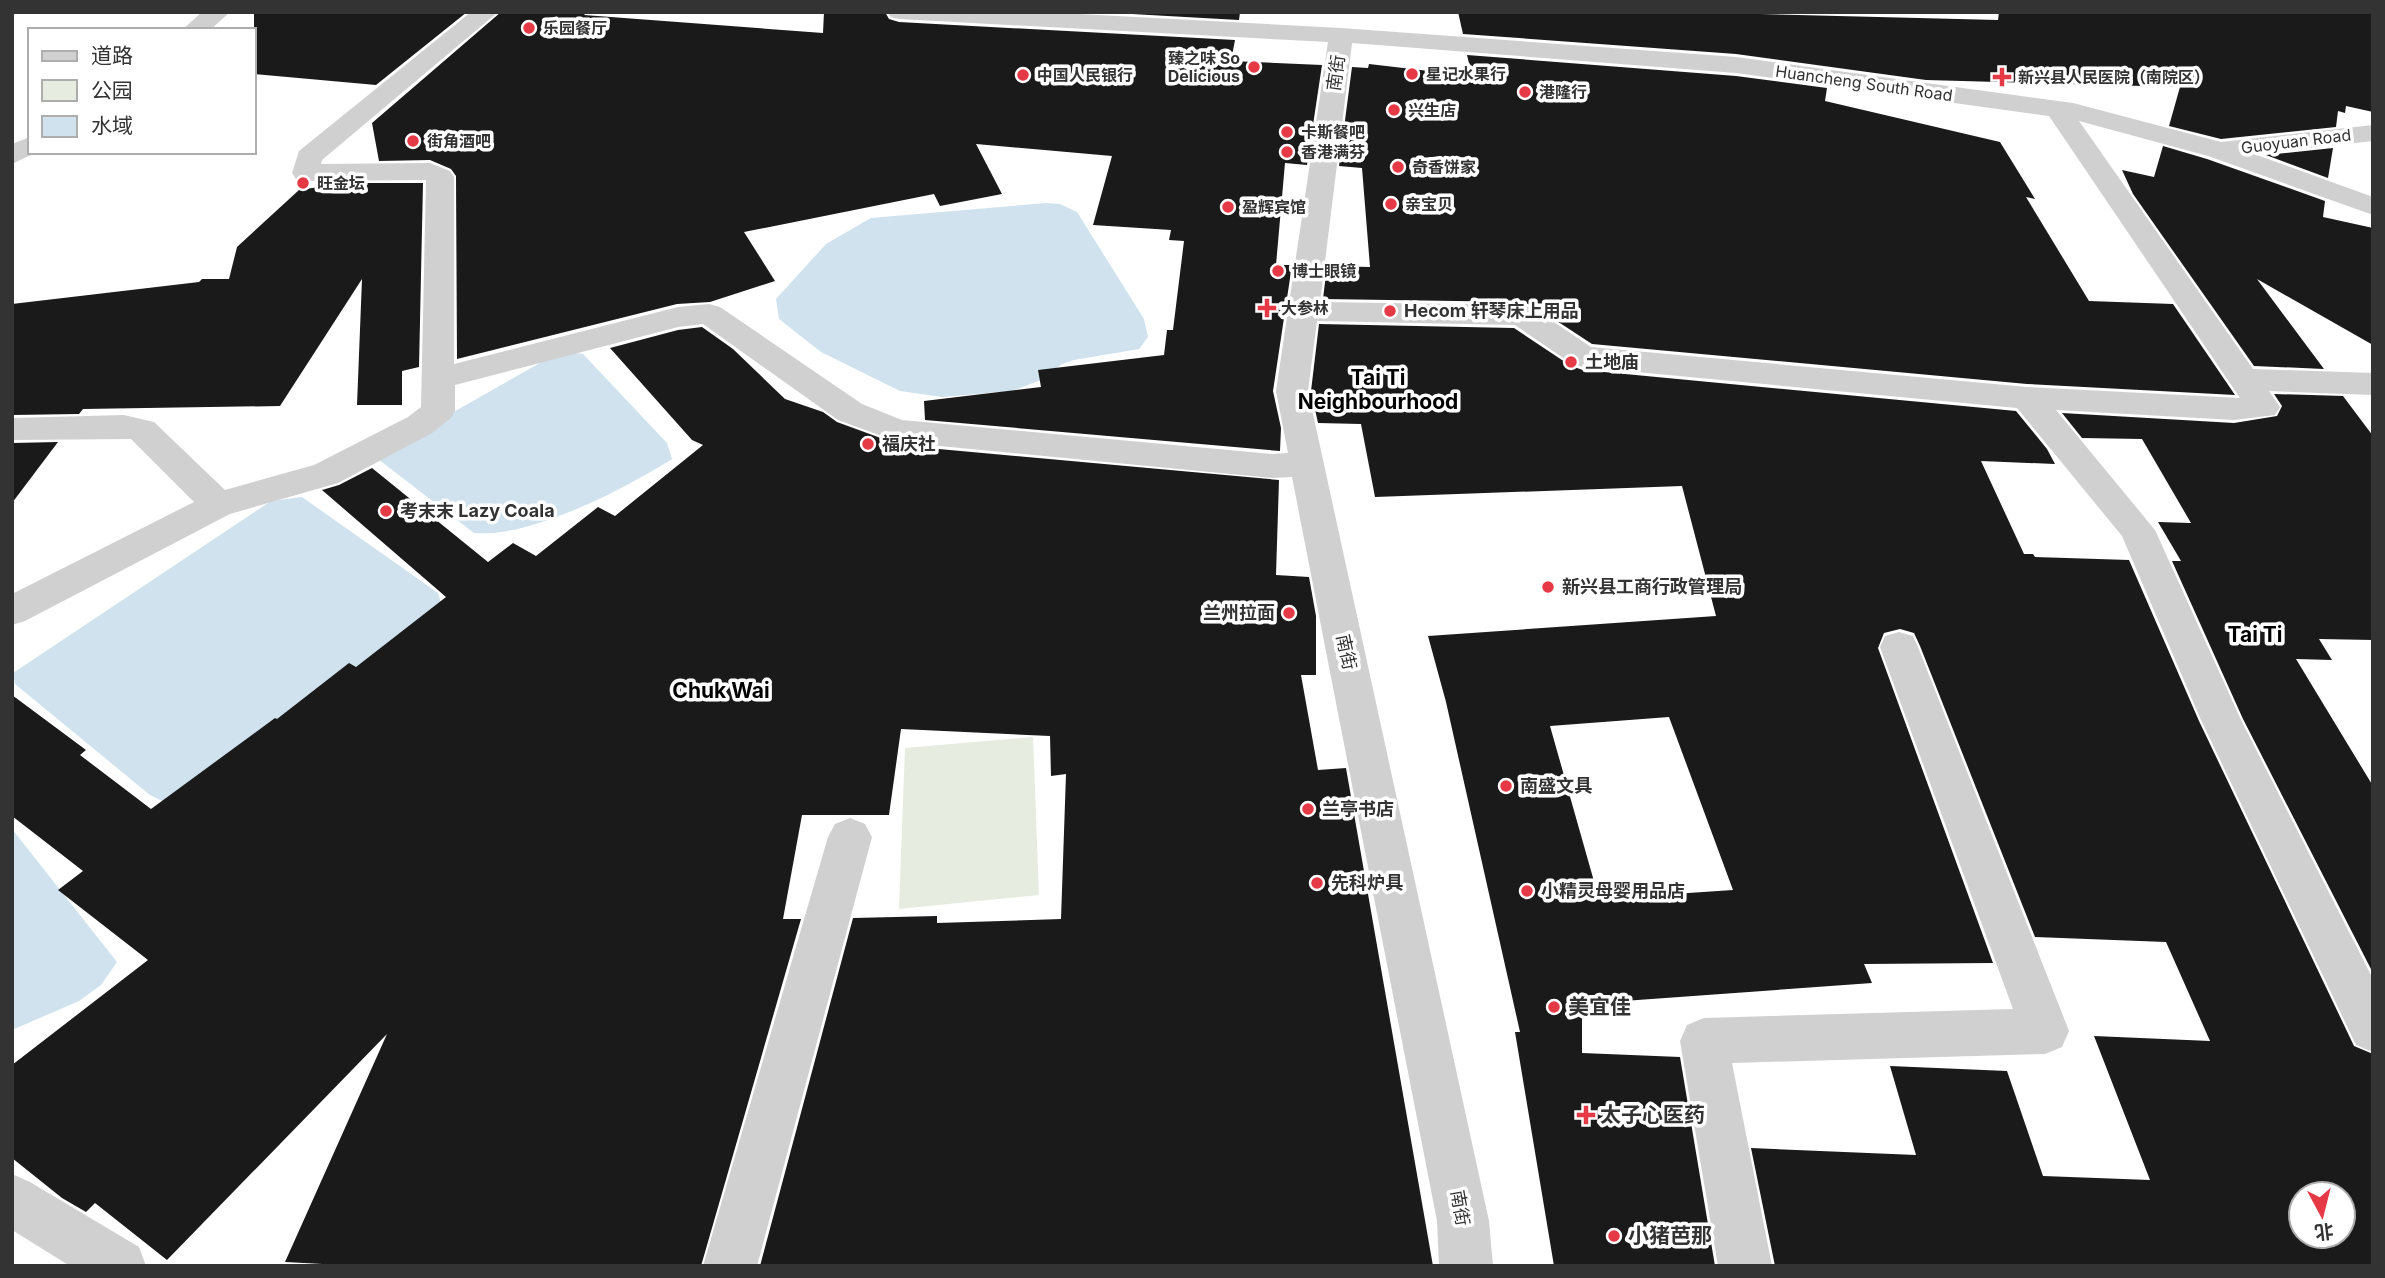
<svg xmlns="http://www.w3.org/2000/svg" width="2385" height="1278" font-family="Inter,'Noto Sans SC',sans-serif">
  <rect width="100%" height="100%" fill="#fff"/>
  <path fill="#e6ecdf" d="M1033 737 1039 895 899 909 905 748Z"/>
  <g fill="#cfe2ee">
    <path d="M1046 203 1060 204 1077 212 1144 319 1148 337 1139 349 1074 360 1062 364 1041 380 1012 391 942 397 900 391 821 352 779 319 776 299 826 244 871 218Z"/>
    <path d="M565 352 583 354 667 443 672 459C624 489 531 538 474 533L378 459 383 452 554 355Z"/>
    <path d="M302 497 438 593 441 603 425 629 164 802 150 795 15 684 13 673 271 501Z"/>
    <path d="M12 829 117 962 101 985 79 1001 12 1030Z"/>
  </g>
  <g fill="#1a1a1a" fill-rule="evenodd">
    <path d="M254 12H467L376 85 254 74Z"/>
    <path d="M501 12H587L584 15 823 33 824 12H885L889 19 899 22 1235 40 1231 61 1322 65 1307 165 1285 163 1276 265H1292L1273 391 1281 428 1280 451 925 420 924 401 1041 387 1038 370 1164 355 1167 330H1173L1184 241 1169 240 1171 230 1093 225 1112 156 976 144 1002 194 940 206 934 194 744 232 775 281 710 302 677 304 457 359 456 176 451 169 430 160 379 161 372 123Z"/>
    <path d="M1096 12H1240L1239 20Z"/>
    <path d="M1458 12H1679L1998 20 1999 12H2373V112L2346 106 2345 113 2338 111 2336 127 2221 139 2169 126 2180 87 1926 80 1736 54 1463 34Z"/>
    <path d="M1467 55 1736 76 1827 88 1825 101 2000 142 2035 199 2026 197 2089 301 2173 304 2235 395 2027 384 1592 344 1534 306 1522 302 1323 299 1327 266 1370 267 1362 168 1339 166 1352 67 1368 68 1369 64 1472 76Z"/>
    <path d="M2163 146 2207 159 2325 201 2323 217 2373 228V345L2257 279 2324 369 2254 366 2133 194 2122 170 2154 177Z"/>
    <path d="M2333 148 2328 178 2266 155Z"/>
    <path d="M345 183H423L419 367 402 371V405H357L362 279 280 406 83 409 79 414 12 415V304L199 282 202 279H229L237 247 299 190Z"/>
    <path d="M1319 324 1514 328 1571 366 1583 370 2016 411 2047 449 2055 464 1981 461 2024 554H2033L2035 557 2129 560 2199 721 2354 1046 2373 1054V1266H1775L1751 1148 1916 1155 1890 1066 2007 1071 2043 1176 2150 1180 2094 1036 2210 1041 2166 942 2035 937 1920 646 1914 633 1900 629 1884 633 1878 648 1993 963 1864 964 1872 983 1582 1004V1053L1680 1057 1715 1266H1554L1515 1032H1520L1446 702 1428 636 1716 616 1682 486 1375 497 1361 424 1318 423 1311 391ZM1669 717 1733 890 1599 899 1550 726ZM2301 1194H2343V1236H2301Z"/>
    <path d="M702 327 733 349 785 399 823 412 837 422 897 444 928 451V448L1279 480 1276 575 1309 577 1316 616V675H1301L1318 770 1346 768 1433 1266H760L853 918 937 916V923L1061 919 1066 774 1051 776 1050 736 901 729 889 815H802L783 919H801L701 1266H360L285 1262 387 1034 167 1260 95 1203 86 1212 62 1198 12 1158V1065L148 960 58 890 83 871 12 816V695L86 750 80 755 151 809 275 718 277 719 349 663 356 667 446 597 322 490 339 485 372 468 488 562 513 543 536 556 598 507 615 516 703 445 692 440 610 348 678 330Z"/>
    <path d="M2274 394 2343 396 2373 436V640L2319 639 2332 660 2296 659 2373 786V973L2243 719 2172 561H2181L2158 522 2191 523 2142 439 2082 438 2062 413 2234 423 2277 416 2282 406Z"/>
    <path d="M58 442 12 503V443Z"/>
  </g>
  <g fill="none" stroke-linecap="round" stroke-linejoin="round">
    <g fill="#d0d0d0" fill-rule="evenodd">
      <path d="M202 12H230L210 30H182Z"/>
      <path d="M471 12H498L322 160 321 164 430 163 450 171 454 177V364L678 307 709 304 720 307 862 404 902 420 1272 454 1288 453 1276 391 1328 42 899 19 891 17 887 12H1042L1341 28 1736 57 2073 103 2221 142 2373 125V141L2254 154 2373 197V215L2208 156 2079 121 2253 369 2373 373V395L2269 391 2280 407 2275 415 2234 420 2056 410 2155 530 2241 720 2373 979V1052L2356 1045 2201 720 2122 536 2017 408 1583 367 1572 364 1515 325 1317 321 1308 391 1489 1221 1493 1266H1439L1437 1221 1292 477 1272 478 898 442 838 420 703 324 678 327 455 385V411L450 419 432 433 338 483 230 514 25 621 12 625V594L194 502 131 439 12 440V418L124 415 154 422 225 490 314 465 408 417 421 407 426 180 306 181 296 179 292 173 299 151ZM1352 43 1736 73 2049 116 2240 398 2027 387 1591 347 1533 308 1522 305 1320 302Z"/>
      <path d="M30 137V152H37L12 164V144Z"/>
      <path d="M1899 632 1913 636 1918 647 2069 1031 2062 1047 2045 1054 1732 1063 1772 1266H1718L1680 1041 1687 1025 1704 1018 2013 1009 1880 647 1885 636Z"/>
      <path d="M850 818 865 824 872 837 757 1266H703L828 837 835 824Z"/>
      <path d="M12 1174 30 1182 139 1247 146 1266H70L12 1230Z"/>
    </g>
  </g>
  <g fill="#e63946" stroke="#fff" stroke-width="2.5">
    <circle cx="529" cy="28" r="7"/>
    <circle cx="1254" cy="67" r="7"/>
    <circle cx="1412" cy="74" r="7"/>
    <circle cx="1023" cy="75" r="7"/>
    <path d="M1998.5 66.5h7v7h7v7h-7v7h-7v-7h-7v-7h7z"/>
    <circle cx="1525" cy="92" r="7"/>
    <circle cx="1394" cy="110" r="7"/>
    <circle cx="1287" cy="132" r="7"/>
    <circle cx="413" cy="141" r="7"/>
    <circle cx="1287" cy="152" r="7"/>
    <circle cx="1398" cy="167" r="7"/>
    <circle cx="303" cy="183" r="7"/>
    <circle cx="1391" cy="204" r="7"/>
    <circle cx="1228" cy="207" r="7"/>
    <circle cx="1278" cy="271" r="7"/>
    <path d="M1263.5 297.5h7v7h7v7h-7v7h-7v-7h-7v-7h7z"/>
    <circle cx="1390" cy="311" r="7"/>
    <circle cx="1571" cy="362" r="7"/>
    <circle cx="868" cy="444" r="7"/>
    <circle cx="386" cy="511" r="7"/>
    <circle cx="1548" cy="587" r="7"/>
    <circle cx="1289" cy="613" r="7"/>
    <circle cx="1506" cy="786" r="7"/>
    <circle cx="1308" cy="809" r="7"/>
    <circle cx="1317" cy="883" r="7"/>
    <circle cx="1527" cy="891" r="7"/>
    <circle cx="1554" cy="1007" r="7"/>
    <path d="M1582.5 1104.5h7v7h7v7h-7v7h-7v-7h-7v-7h7z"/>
    <circle cx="1614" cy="1236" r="7"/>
  </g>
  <g text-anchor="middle" stroke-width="7" stroke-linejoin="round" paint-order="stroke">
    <g font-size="16" font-weight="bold" fill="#333" stroke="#fff" text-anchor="start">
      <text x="543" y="34">乐园餐厅</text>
      <text x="1240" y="64" text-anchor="end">臻之味 So<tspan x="1240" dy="18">Delicious</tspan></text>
      <text x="1426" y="80">星记水果行</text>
      <text x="1037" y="81">中国人民银行</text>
      <text x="2018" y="83">新兴县人民医院（南院区）</text>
      <text x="1539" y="98">港隆行</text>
      <text x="1408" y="116">兴生店</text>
      <text x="1301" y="138">卡斯餐吧</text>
      <text x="427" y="147">街角酒吧</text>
      <text x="1301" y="158">香港满芬</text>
      <text x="1412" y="173">奇香饼家</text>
      <text x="317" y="189">旺金坛</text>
      <text x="1405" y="210">亲宝贝</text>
      <text x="1242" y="213">盈辉宾馆</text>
      <text x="1292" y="277">博士眼镜</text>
      <text x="1281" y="314">大参林</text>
    </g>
    <g font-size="16" fill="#333" stroke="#fff">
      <text transform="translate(1864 83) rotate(8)" y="6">Huancheng South Road</text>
      <text transform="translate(2296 141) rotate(-7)" y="6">Guoyuan Road</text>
    </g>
    <g font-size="18" fill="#333" stroke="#fff">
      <text transform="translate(1336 73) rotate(-82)" y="6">南街</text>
      <text transform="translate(1346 652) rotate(78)" y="6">南街</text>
      <text transform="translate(1460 1208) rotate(80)" y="6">南街</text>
    </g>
    <g font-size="18" font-weight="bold" fill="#333" stroke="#fff" text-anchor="start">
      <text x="1404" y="317">Hecom 轩琴床上用品</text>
      <text x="1585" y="368">土地庙</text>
      <text x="882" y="450">福庆社</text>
      <text x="400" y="517">考末末 Lazy Coala</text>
      <text x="1562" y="593">新兴县工商行政管理局</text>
      <text x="1275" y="619" text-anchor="end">兰州拉面</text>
      <text x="1520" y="792">南盛文具</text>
      <text x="1322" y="815">兰亭书店</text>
      <text x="1331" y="889">先科炉具</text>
      <text x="1541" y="897">小精灵母婴用品店</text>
    </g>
    <g font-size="21" font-weight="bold" fill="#000" stroke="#fff">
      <text x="1378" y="385">Tai Ti<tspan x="1378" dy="24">Neighbourhood</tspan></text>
      <text x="2255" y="642">Tai Ti</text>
      <text x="721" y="698">Chuk Wai</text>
    </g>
    <g font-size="21" font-weight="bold" fill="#333" stroke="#fff" text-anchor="start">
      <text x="1568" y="1014">美宜佳</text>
      <text x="1600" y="1122">太子心医药</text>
      <text x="1628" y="1243">小猪芭那</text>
    </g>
  </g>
  <rect width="2385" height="1278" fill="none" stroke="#333333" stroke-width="28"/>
  <rect x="28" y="28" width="228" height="126" fill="#ffffff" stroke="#adadad" stroke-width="2"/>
  <rect x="42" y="51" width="35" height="10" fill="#d0d0d0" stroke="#adadad" stroke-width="2"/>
  <text x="91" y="63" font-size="21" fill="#333333">道路</text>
  <rect x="42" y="80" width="35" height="21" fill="#e6ecdf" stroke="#adadad" stroke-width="2"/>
  <text x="91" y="98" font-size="21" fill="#333333">公园</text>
  <rect x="42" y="116" width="35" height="21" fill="#cfe2ee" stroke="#adadad" stroke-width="2"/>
  <text x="91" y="133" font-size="21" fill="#333333">水域</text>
  <g transform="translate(2322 1215) rotate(173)"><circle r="33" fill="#ffffff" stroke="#adadad" stroke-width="2"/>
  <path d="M0-5L12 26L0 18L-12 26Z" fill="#e63946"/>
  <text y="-10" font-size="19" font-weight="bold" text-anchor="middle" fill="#333333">北</text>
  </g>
</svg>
